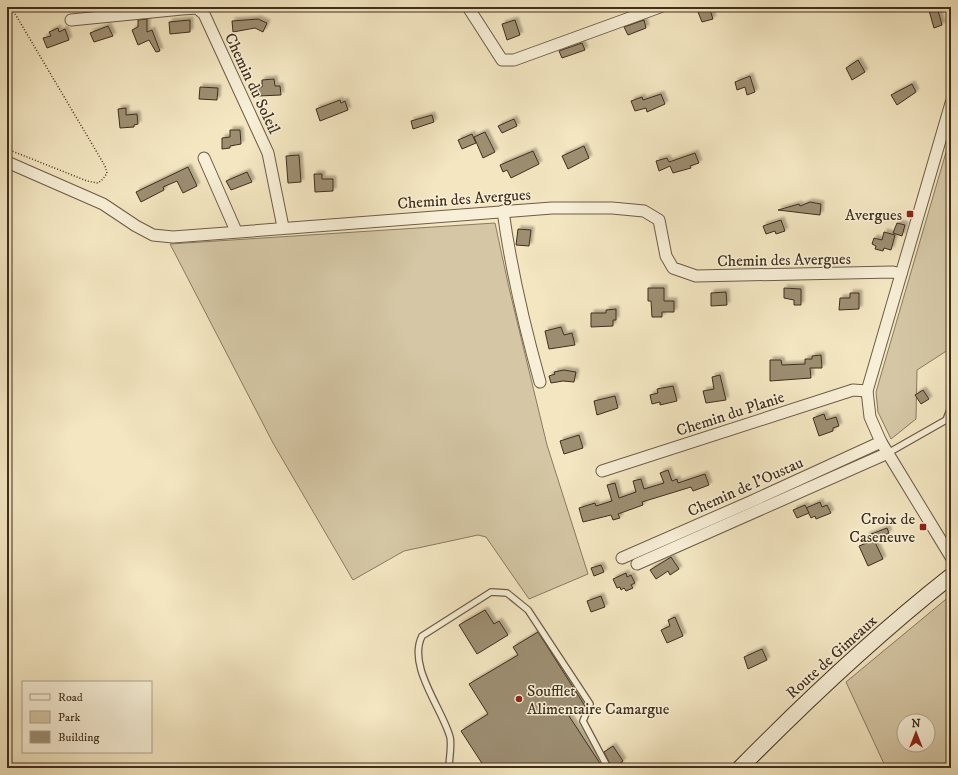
<svg xmlns="http://www.w3.org/2000/svg" width="958" height="775" font-family="'IM FELL DW Pica',serif">
  <defs>
    <filter id="shadow"><feDropShadow dx="3" dy="-3" stdDeviation="1" flood-color="#0004"/></filter>
  </defs>
  <rect width="100%" height="100%" fill="#f3e6c1"/>
  <filter id="stains"><feTurbulence type="fractalNoise" baseFrequency=".005" numOctaves="4"/><feColorMatrix values="0 0 0 0 .2 0 0 0 0 .09 0 0 0 0 .02 0 0 0 .5 -.17"/></filter>
  <radialGradient id="worn" r=".72"><stop offset=".6" stop-color="#630" stop-opacity="0"/><stop offset="1" stop-color="#630" stop-opacity=".3"/></radialGradient>
  <g fill="#d5c7a5" stroke="#8a7a61" fill-rule="evenodd">
    <path d="M951 135V348L917 370 916 419 891 439 878 412 876 392Z"/>
    <path d="M495 223 509 288 547 445 588 574 529 599 486 537 478 535 404 551 353 580 273 443 170 244Z"/>
    <path d="M951 595V768H886L846 682ZM904 721H928V745H904Z"/>
  </g>
  <g fill="#9d8e72" stroke="#402e1d" filter="url(#shadow)">
    <path d="M696 7H709L713 19 702 22Z"/>
    <path d="M928 7H937L942 25 934 28Z"/>
    <path d="M147 19V32L152 30 160 51 156 52 149 40 138 45 132 30 138 27V20Z"/>
    <path d="M258 19 267 23 263 32 255 28 233 32 232 21Z"/>
    <path d="M190 20V32L170 34 169 22Z"/>
    <path d="M515 20 520 35 507 40 502 24Z"/>
    <path d="M644 20 646 28 628 35 624 27Z"/>
    <path d="M108 26 113 36 94 42 90 33Z"/>
    <path d="M58 28 59 32 65 29 69 40 47 48 43 38 51 36 49 32Z"/>
    <path d="M582 43 585 50 562 58 559 51Z"/>
    <path d="M858 60 865 72 852 80 846 68Z"/>
    <path d="M750 76 755 92 747 95 745 87 737 90 735 82Z"/>
    <path d="M274 79 275 86H280L281 95 258 96 257 87H262V80Z"/>
    <path d="M912 84 916 92 897 105 891 95Z"/>
    <path d="M200 87 218 88 217 100 199 99Z"/>
    <path d="M661 94 665 104 647 112 646 108 635 111 631 101 642 97 643 100Z"/>
    <path d="M340 100 341 103 345 101 348 110 320 121 316 109Z"/>
    <path d="M126 108V115L137 114 138 124 134 125V127L120 128 118 109Z"/>
    <path d="M432 115 434 122 413 129 411 121Z"/>
    <path d="M514 119 517 126 502 133 498 126Z"/>
    <path d="M230 130H240L241 144 230 146V148L222 149V138L230 137Z"/>
    <path d="M485 132 495 152 483 158 474 137Z"/>
    <path d="M472 134 476 143 462 149 458 140Z"/>
    <path d="M584 146 589 158 568 169 562 156Z"/>
    <path d="M533 151 539 164 511 178 507 170 503 172 500 165Z"/>
    <path d="M695 153 699 163 690 166 691 168 673 173 670 166 659 171 656 161 667 158 669 162Z"/>
    <path d="M299 155 301 182 288 183 286 156Z"/>
    <path d="M188 167 197 186 183 193 177 181 163 187 164 190 141 202 136 192Z"/>
    <path d="M247 172 252 182 231 190 226 181Z"/>
    <path d="M314 174H322V179H333V191L315 192Z"/>
    <path d="M810 202 821 204 820 215 778 210 799 204 800 206Z"/>
    <path d="M781 220 785 231 776 234 775 231 766 234 763 226Z"/>
    <path d="M897 223 905 225 902 236 893 233Z"/>
    <path d="M518 229 531 230 529 246 516 245Z"/>
    <path d="M884 232 895 235 891 250 884 248 883 251 875 249 876 246 872 244 874 238 882 240Z"/>
    <path d="M648 288H664V301H674V312H662V317H652L651 301H648Z"/>
    <path d="M784 288 801 289V305H794V300L784 298Z"/>
    <path d="M726 292 727 305 711 306V293Z"/>
    <path d="M850 293H859V309L839 310 840 298H850Z"/>
    <path d="M616 309V320H613V326L591 327V313H606V310Z"/>
    <path d="M561 327 564 335 572 333 575 345 549 349 545 331Z"/>
    <path d="M821 355 822 368H810L811 378 770 381V360H781L782 365 805 364V359H812V356Z"/>
    <path d="M564 370 576 372 574 382 563 381 551 383 549 376 555 374 554 372Z"/>
    <path d="M720 375 726 400 706 403 703 391 714 389 712 377Z"/>
    <path d="M673 386 677 401 660 405V402L652 404 650 395 658 393 657 389Z"/>
    <path d="M923 390 929 399 921 404 915 395Z"/>
    <path d="M615 396 618 408 597 415 594 401Z"/>
    <path d="M824 414 826 420 836 417 839 426 833 428V431L819 436 813 418Z"/>
    <path d="M579 435 583 448 564 454 560 441Z"/>
    <path d="M668 470 672 481 677 479 678 483 705 474 709 485 693 491 691 487 642 502 643 505 618 514 620 518 613 520 611 515 583 522 579 508 595 503 596 506 612 501 607 485 615 483 619 498 636 492 633 481 641 479 644 489 664 483 660 473Z"/>
    <path d="M820 502 822 507 827 505 831 513 816 519 815 516 811 518 806 508Z"/>
    <path d="M805 505 809 513 797 518 793 510Z"/>
    <path d="M887 528 889 533 874 540 883 559 868 566 859 546 869 542 866 536Z"/>
    <path d="M671 557 679 569 670 575 668 571 656 579 650 570Z"/>
    <path d="M601 565 604 572 594 576 591 568Z"/>
    <path d="M626 573 627 577 631 575 635 583 631 585 633 588 626 591 624 588 621 590 620 587 617 588 613 579Z"/>
    <path d="M601 596 605 607 591 612 587 601Z"/>
    <path d="M485 610 494 624 499 621 508 635 477 654 459 625Z"/>
    <path d="M675 617 683 636 667 643 661 630 670 626 668 620Z"/>
    <path d="M538 632 585 706 569 716 603 768H485L461 731 488 714 469 684 518 655 513 647Z"/>
    <path d="M762 649 767 660 748 669 744 657Z"/>
    <path d="M613 746 623 761 619 764 621 768H612L604 752Z"/>
  </g>
  <g fill="none" stroke-linecap="round" stroke-linejoin="round">
    <g stroke="#6d5c46" stroke-width="8">
      <g id="lane">
        <path d="M888 453 946 420 951 407"/>
        <path d="M449 768C449 759 452 746 450 737 442 708 407 666 422 636L491 592 507 593 528 610 590 704 583 721 608 768"/>
      </g>
    </g>
    <g stroke="#6d5c46" stroke-width="13">
      <g id="street">
        <path d="M468 7 502 60H514L660 7"/>
        <path d="M71 20 182 9 197 8 204 14 268 153 283 227"/>
        <path d="M951 103 867 391 870 417 881 442 951 557"/>
        <path d="M204 158 236 231"/>
        <path d="M7 162 103 204 136 226 153 235 173 237 552 208H612L644 211 659 220 666 256 673 268 696 276 893 272 901 274"/>
        <path d="M503 211C511 269 524 325 540 382"/>
        <path d="M602 471 853 390 867 391"/>
        <path d="M622 558 750 502 881 442"/>
        <path d="M637 564 888 453"/>
      </g>
    </g>
    <g stroke="#402e1d" stroke-width="17">
      <path id="secondary" d="M740 768C807 700 876 635 951 576"/>
    </g>
    <path stroke="#402e1d" stroke-width="1.5" stroke-dasharray="1 2" stroke-linecap="butt" d="M7 149 87 181 98 183 103 179 107 173 105 166 11 7"/>
    <use href="#lane" stroke="#f7efd7" stroke-width="5.5"/>
    <use href="#street" stroke="#f7efd7" stroke-width="11"/>
    <use href="#secondary" stroke="#f7efd7" stroke-width="15"/>
  </g>
  <g fill="#8f2418" stroke="#f7efd7" stroke-width="1.5">
    <rect x="906" y="210" width="8" height="8" rx="2"/>
    <rect x="919" y="523" width="8" height="8" rx="2"/>
    <circle cx="519" cy="699" r="4"/>
  </g>
  <g text-anchor="middle" stroke-width="3" stroke-linejoin="round" paint-order="stroke">
    <g font-size="16" fill="#402e1d" stroke="#f7efd7">
      <text transform="translate(253 83) rotate(65)" y="6">Chemin du Soleil</text>
      <text transform="translate(464 198) rotate(-4)" y="6">Chemin des Avergues</text>
      <text transform="translate(784 259) rotate(-1)" y="6">Chemin des Avergues</text>
      <text transform="translate(730 413) rotate(-18)" y="6">Chemin du Planie</text>
      <text transform="translate(745 486) rotate(-24)" y="6">Chemin de l'Oustau</text>
      <text transform="translate(831 656) rotate(-42)" y="6">Route de Gimeaux</text>
    </g>
    <g font-size="16" fill="#402e1d" stroke="#f7efd7" text-anchor="end">
      <text x="902" y="220">Avergues</text>
      <text x="915" y="524">Croix de<tspan x="915" dy="18">Caseneuve</tspan></text>
      <text x="527" y="696" text-anchor="start">Soufflet<tspan x="527" dy="18">Alimentaire Camargue</tspan></text>
    </g>
  </g>
  <rect width="958" height="775" fill="none" stroke="#f3e6c1" stroke-width="24"/>
  <rect x="8" y="8" width="942" height="759" fill="none" stroke="#402e1d" stroke-width="2"/>
  <rect x="12" y="12" width="934" height="751" fill="none" stroke="#402e1d"/>
  <rect x="22" y="681" width="130" height="72" fill="#f7efd7" stroke="#aea28d"/>
  <rect x="30" y="694" width="20" height="6" fill="#f7efd7" stroke="#aea28d"/>
  <text x="58" y="701" font-size="12" fill="#402e1d">Road</text>
  <rect x="30" y="711" width="20" height="12" fill="#d5c7a5" stroke="#aea28d"/>
  <text x="58" y="721" font-size="12" fill="#402e1d">Park</text>
  <rect x="30" y="731" width="20" height="12" fill="#9d8e72" stroke="#aea28d"/>
  <text x="58" y="741" font-size="12" fill="#402e1d">Building</text>
  <g transform="translate(916 733)"><circle r="19" fill="#f7efd7" stroke="#aea28d"/>
  <path d="M0-3L7 15L0 10L-7 15Z" fill="#8f2418"/>
  <text y="-6" font-size="11" font-weight="bold" text-anchor="middle" fill="#402e1d">N</text>
  </g>
  <rect width="100%" height="100%" filter="url(#stains)"/>
  <rect width="100%" height="100%" fill="url(#worn)"/>
</svg>
